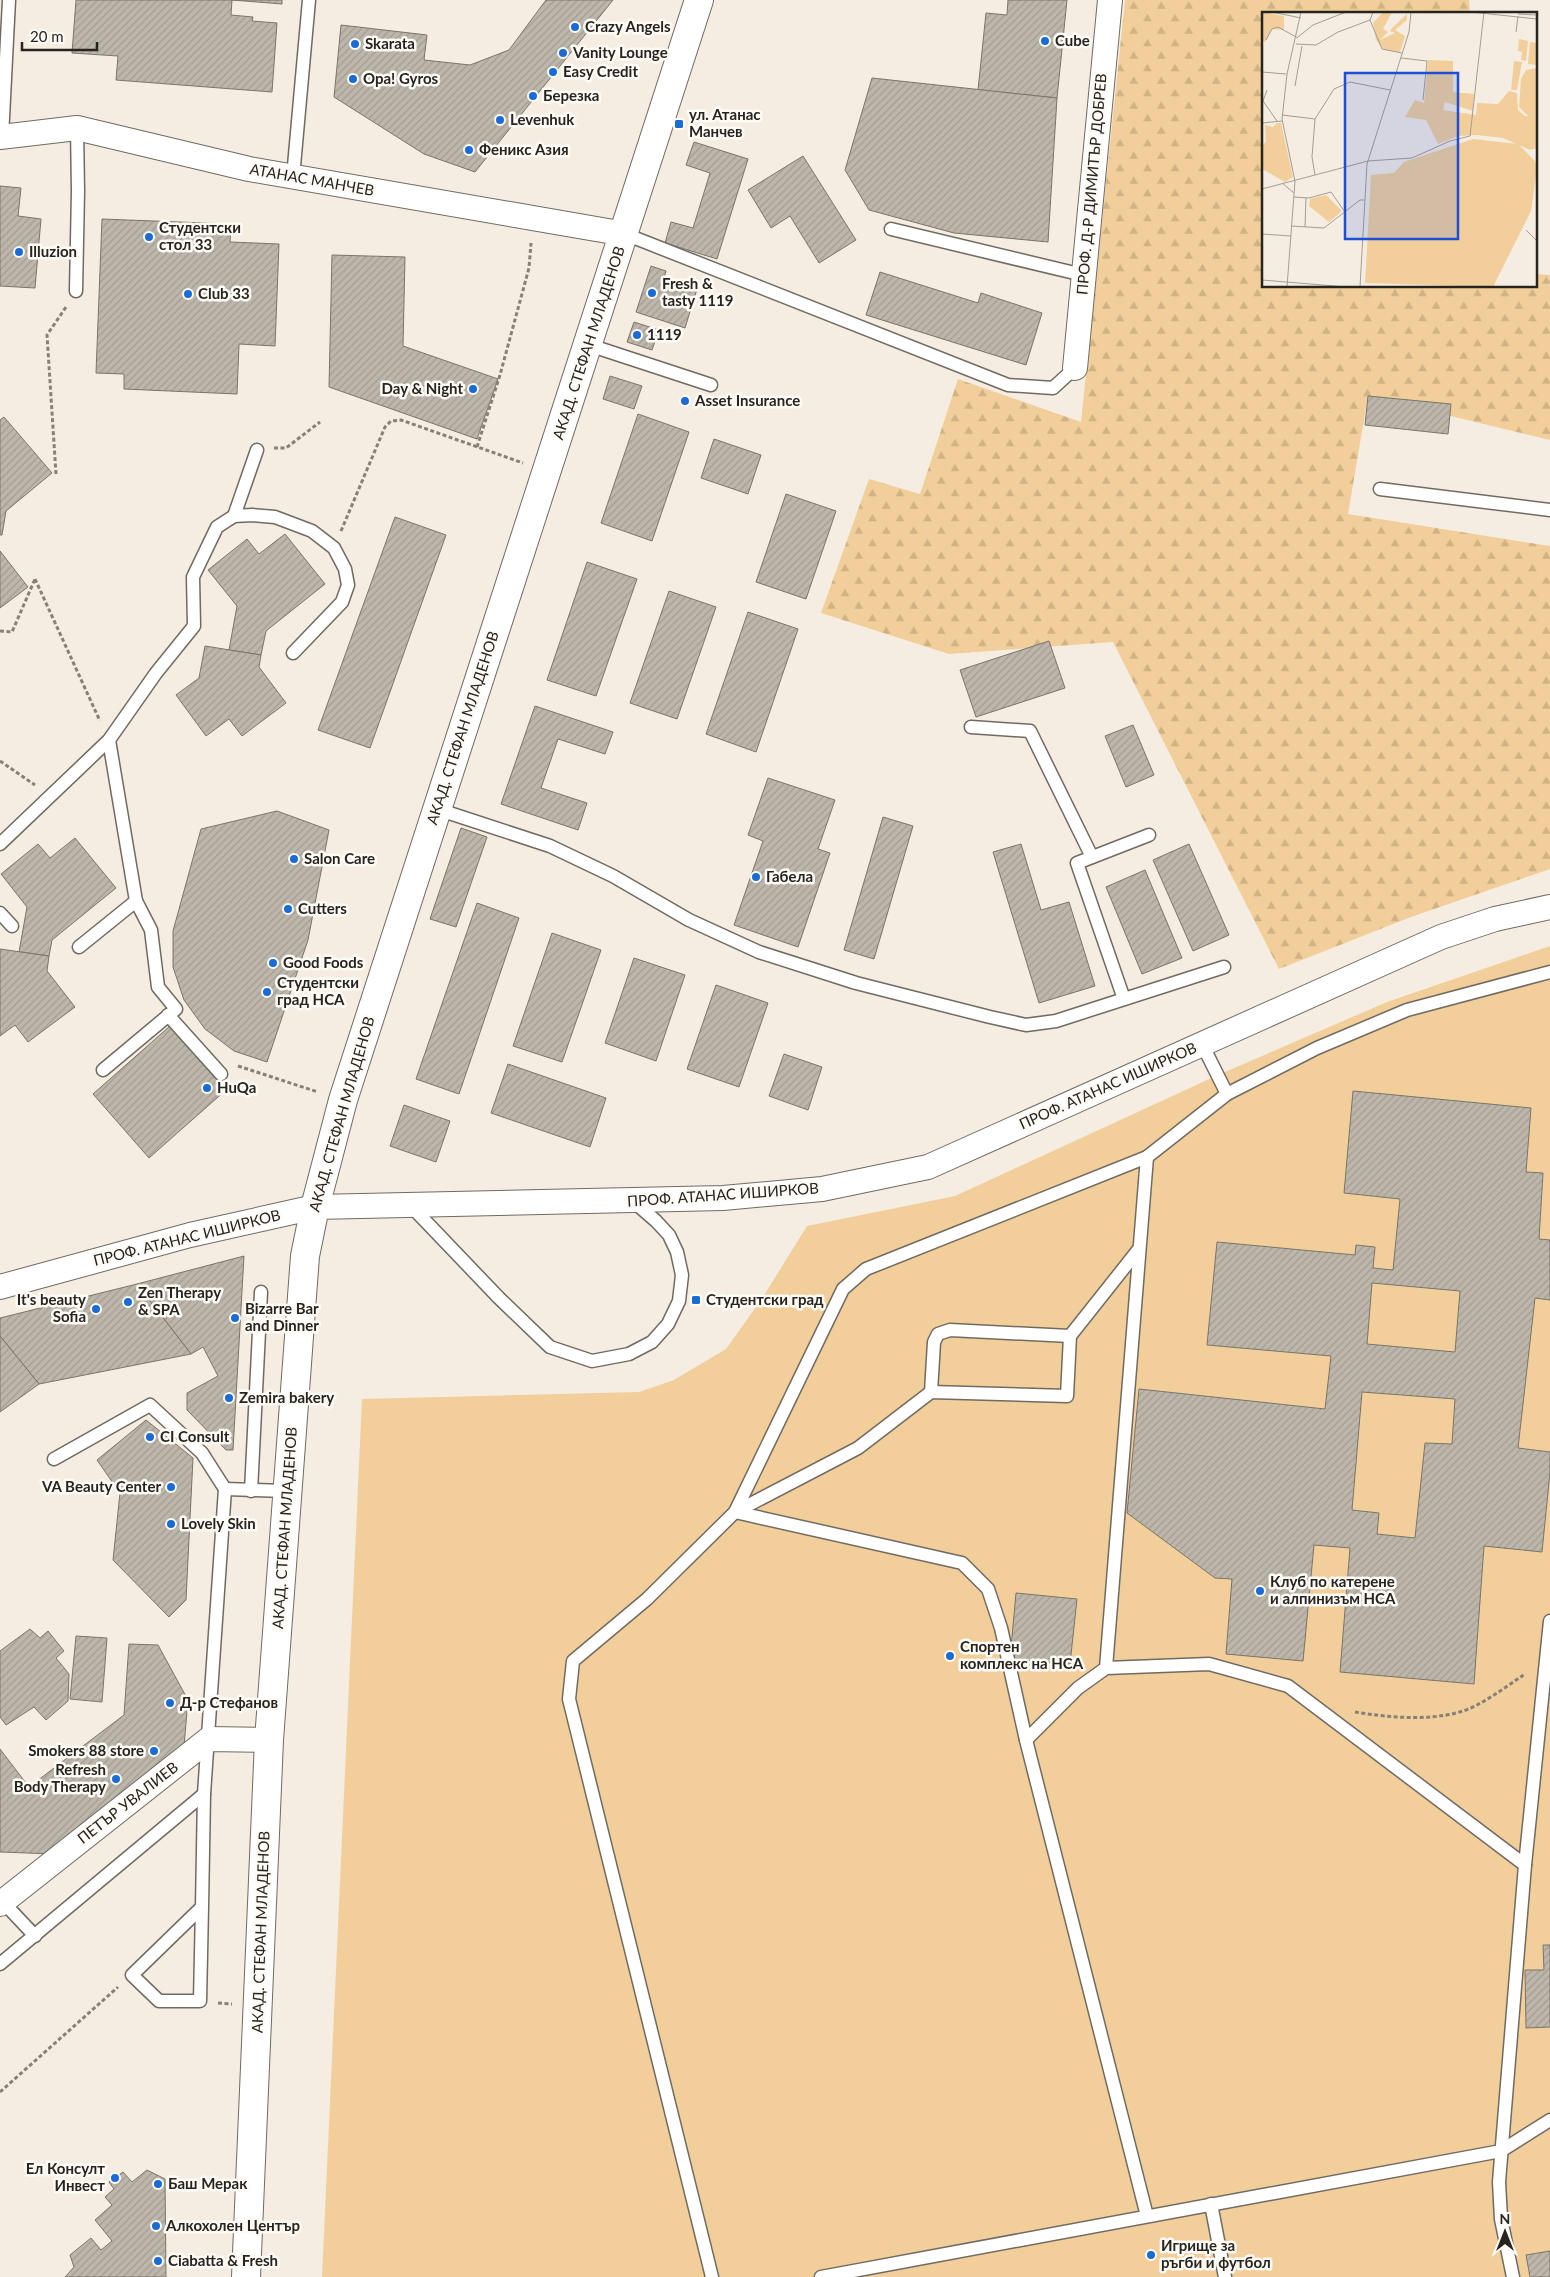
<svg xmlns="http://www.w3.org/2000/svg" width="1550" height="2277" font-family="Lato,sans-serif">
  <defs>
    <pattern id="forest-firs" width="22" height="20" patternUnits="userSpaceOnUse" patternTransform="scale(1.25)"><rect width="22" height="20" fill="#f2cf9a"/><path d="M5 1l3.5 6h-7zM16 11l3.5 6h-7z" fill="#d0b284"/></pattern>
    <pattern id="building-hatch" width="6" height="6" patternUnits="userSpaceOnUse" patternTransform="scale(1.25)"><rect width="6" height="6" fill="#bdb6ab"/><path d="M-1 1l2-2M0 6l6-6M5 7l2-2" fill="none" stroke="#a29c93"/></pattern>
  </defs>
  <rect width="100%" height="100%" fill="#f5ede2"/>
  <path fill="url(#forest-firs)" d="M1125 0H1469L1470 14H1264V286H1536V274L1550 275V440L1368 396 1348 514 1550 546V869L1411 917 1279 969 1113 642 949 654 821 613 869 479 920 494 958 379 1081 422Z"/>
  <path fill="#f2cf9a" d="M1550 946V2277H322L362 1399 639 1392 674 1380 726 1349 761 1300 807 1226 955 1196 1218 1075 1387 1002Z"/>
  <g fill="url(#building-hatch)" stroke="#7a746a" fill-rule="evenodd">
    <path d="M76 0H282V4L232 0 231 15 253 17 252 21 277 23 272 92 116 80 118 56 72 53Z"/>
    <path d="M546 0H613L475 172 424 154 334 97 341 25 427 35 424 60 470 65 509 50Z"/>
    <path d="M1008 0H1067L1057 98 978 90 986 13 1007 15Z"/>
    <path d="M872 78 1057 98 1048 242 954 233 869 210 845 170Z"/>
    <path d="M694 142 748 159 717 259 665 243 671 222 693 228 710 173 686 165Z"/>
    <path d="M803 156 856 240 819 263 790 216 771 228 748 190Z"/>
    <path d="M0 186 21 188 18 216 41 219 35 288 0 286Z"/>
    <path d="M102 219 231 224 230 242 279 244 275 346 239 344 237 394 124 389V374L96 373Z"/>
    <path d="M332 255 405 257 403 346 498 379 477 439 329 387Z"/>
    <path d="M651 266 666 271 664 278 697 289 685 328 636 312Z"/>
    <path d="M880 272 978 303 981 293 1042 313 1026 365 866 315Z"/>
    <path d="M634 322 659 330 652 350 627 342Z"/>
    <path d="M610 376 642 386 634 409 603 399Z"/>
    <path d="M1368 396 1451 404 1448 434 1365 425Z"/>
    <path d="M638 414 689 432 652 541 601 523Z"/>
    <path d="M4 417 52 473 6 511 2 535H0V420Z"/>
    <path d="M714 439 761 455 748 494 701 478Z"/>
    <path d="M786 494 836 511 806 599 756 582Z"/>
    <path d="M395 517 446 535 370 748 318 730Z"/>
    <path d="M285 534 325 584 266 631 261 655 229 650 237 606 208 570 247 539 259 554Z"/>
    <path d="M0 551 28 587 0 608Z"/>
    <path d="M587 562 637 579 596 696 547 680Z"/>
    <path d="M669 591 716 607 677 719 630 703Z"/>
    <path d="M748 612 798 629 756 752 706 734Z"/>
    <path d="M1049 641 1065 688 976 717 960 670Z"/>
    <path d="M205 646 261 655 259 667 286 703 242 736 229 719 206 736 176 695 199 678Z"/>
    <path d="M535 706 613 732 605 754 558 739 541 788 587 803 578 830 501 804Z"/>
    <path d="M1133 725 1154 775 1126 787 1105 736Z"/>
    <path d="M768 778 835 800 818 849 830 853 798 947 734 925 763 841 748 835Z"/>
    <path d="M277 811 329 830 308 940 267 1062 234 1051 205 1029 184 1000 173 967V931L201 829Z"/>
    <path d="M883 817 913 826 874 959 844 950Z"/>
    <path d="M461 828 487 837 456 927 430 919Z"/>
    <path d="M75 838 116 888 52 940 49 956 19 952 27 907 1 874 38 844 50 858Z"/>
    <path d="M1021 844 1041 910 1069 902 1095 986 1039 1003 993 852Z"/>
    <path d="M1189 844 1229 935 1193 951 1153 860Z"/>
    <path d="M1145 870 1182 958 1142 974 1106 887Z"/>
    <path d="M477 903 519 918 459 1094 416 1079Z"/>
    <path d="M552 933 601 950 562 1062 513 1046Z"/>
    <path d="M0 949 49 956 47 971 75 1007 28 1042 15 1025 0 1036Z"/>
    <path d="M634 958 685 975 656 1061 605 1043Z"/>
    <path d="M716 985 768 1003 739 1087 687 1069Z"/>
    <path d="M170 1026 226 1090 149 1158 93 1094Z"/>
    <path d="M784 1054 822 1067 808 1110 769 1096Z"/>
    <path d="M508 1064 606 1098 590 1147 491 1113Z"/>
    <path d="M1353 1091 1531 1108 1526 1172 1543 1173 1539 1239 1550 1240V1300L1535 1298 1518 1448 1550 1452V1472L1542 1552 1484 1546 1474 1684 1340 1672 1350 1548 1314 1545 1303 1661 1226 1654 1232 1579 1215 1578 1127 1513 1139 1389 1325 1409 1331 1356 1207 1345 1217 1242 1355 1255 1356 1245 1375 1247 1373 1268 1393 1270 1400 1199 1344 1193ZM1372 1283 1460 1291 1455 1352 1367 1344ZM1362 1392 1455 1399 1452 1444 1425 1443 1415 1538 1377 1534 1379 1513 1352 1510Z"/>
    <path d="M404 1105 450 1121 436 1162 390 1146Z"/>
    <path d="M244 1256 233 1450H226L187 1410V1393L218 1376 203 1347 191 1354 137 1284Z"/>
    <path d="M137 1284 191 1354 39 1384 0 1336V1318Z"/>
    <path d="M0 1336 39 1384 0 1412Z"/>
    <path d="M146 1420 193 1458 186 1600 169 1617 113 1560 120 1493 97 1460Z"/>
    <path d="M1016 1593 1077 1599 1070 1664 1010 1659Z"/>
    <path d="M30 1629 40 1638 48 1631 64 1651 56 1658 69 1674 68 1701 46 1720 34 1707 6 1725 0 1717V1651Z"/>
    <path d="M76 1636 107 1638 102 1702 70 1699Z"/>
    <path d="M129 1644 158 1645 188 1700 184 1746 54 1854 0 1852V1749L29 1787 124 1715Z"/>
    <path d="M1543 1945H1550V2027L1526 2028 1525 1970H1544Z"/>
    <path d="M147 2170 165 2179 166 2277H65L74 2267 70 2255 91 2238 101 2250 112 2241 95 2220 112 2205 105 2197 114 2189 109 2182 123 2172 132 2182Z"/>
    <path d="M1550 2251V2277H1530L1526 2255Z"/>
  </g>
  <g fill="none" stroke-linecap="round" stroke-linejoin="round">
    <g stroke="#716a61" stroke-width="15">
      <g id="service">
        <path d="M2 137 9 0"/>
        <path d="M293 177 309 0"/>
        <path d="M891 229 1083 275"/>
        <path d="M625 234 1008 385 1053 388 1075 368"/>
        <path d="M76 291 78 191 77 128"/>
        <path d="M589 345 711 385"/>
        <path d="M1380 489 1550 510"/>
        <path d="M234 516 257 450"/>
        <path d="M971 727 1030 731 1092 857"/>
        <path d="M437 809 550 846 613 876 689 920 759 952 856 983 990 1017 1026 1025 1056 1021 1224 967"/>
        <path d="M0 844 109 740 156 673 194 626 193 577 217 527 234 516 252 515 275 517 312 531 334 548 345 569 348 585 342 602 293 653"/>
        <path d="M0 913 12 926"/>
        <path d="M79 947 136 901 109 740"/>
        <path d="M1124 999 1077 863 1149 835"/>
        <path d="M168 1015 221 1074"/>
        <path d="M1202 1044 1227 1094 1317 1048 1407 1010 1550 972"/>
        <path d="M103 1070 176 1009 158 987 151 930 136 901"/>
        <path d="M411 1206 499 1298 550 1347 592 1361 629 1354 652 1342 668 1324 679 1301 682 1275 677 1252 669 1235 656 1221 633 1201"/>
        <path d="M931 1392 934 1342 938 1334 950 1330 1070 1336"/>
        <path d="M54 1459 150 1405 202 1453 225 1489"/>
        <path d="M251 1491 261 1292"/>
        <path d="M735 1512 962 1563 988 1589 1001 1628 1026 1740 1147 2216"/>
        <path d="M735 1512 843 1289 866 1269 1147 1157 1227 1094"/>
        <path d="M1106 1668 1147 1157"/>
        <path d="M1026 1740 1078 1688 1106 1668 1209 1664 1288 1686 1525 1865"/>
        <path d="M3 1902 35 1936"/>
        <path d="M202 1907 200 2001H159L132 1975 202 1907 204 1794 225 1489 287 1491"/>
        <path d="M0 1964 204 1794"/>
        <path d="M1211 2204 1225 2277"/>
        <path d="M712 2277 569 1699 573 1661 647 1599 735 1512 858 1448 931 1392 1067 1396 1070 1336 1139 1249"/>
        <path d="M821 2277 1501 2151 1550 2120"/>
        <path d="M1513 2277 1501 2219 1499 2182 1525 1865 1550 1621"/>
      </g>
    </g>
    <g stroke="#716a61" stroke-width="26">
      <g id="minor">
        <path d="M0 137 77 128 249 169 625 234"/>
        <path d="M1075 368 1110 0"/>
        <path d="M0 1287 190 1235 315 1207 723 1198 822 1189 928 1167 1441 937 1495 919 1550 907"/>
        <path d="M0 1904 209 1739 269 1740"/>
      </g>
    </g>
    <g stroke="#716a61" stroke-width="30">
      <path id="tertiary" d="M246 2277 269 1740 305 1256 315 1207 343 1100 699 0"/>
    </g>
    <g stroke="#868079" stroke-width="3" stroke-dasharray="4 2.5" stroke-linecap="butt">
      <path d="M477 447 500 375 529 268 531 243"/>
      <path d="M274 448H286L320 422"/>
      <path d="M56 474 47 335 66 307"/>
      <path d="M341 531 385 427 391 421 401 420 523 463"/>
      <path d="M35 579 100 721"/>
      <path d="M0 631 12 632 35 579"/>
      <path d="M0 761 35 785"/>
      <path d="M238 1066 318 1092"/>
      <path d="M1355 1712C1391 1718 1444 1723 1477 1705 1494 1696 1510 1684 1525 1674"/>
      <path d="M218 2003 232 2004"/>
      <path d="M0 2092 118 1987"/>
    </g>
    <use href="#service" stroke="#fff" stroke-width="12"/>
    <use href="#minor" stroke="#fff" stroke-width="24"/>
    <use href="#tertiary" stroke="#fff" stroke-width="28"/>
  </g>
  <g fill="#196cd6" stroke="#fefbf6" stroke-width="2">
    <circle cx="575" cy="27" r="5"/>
    <circle cx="1045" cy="41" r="5"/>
    <circle cx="355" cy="44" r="5"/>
    <circle cx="563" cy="53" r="5"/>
    <circle cx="553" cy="72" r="5"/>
    <circle cx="353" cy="79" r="5"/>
    <circle cx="533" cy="96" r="5"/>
    <circle cx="500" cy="120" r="5"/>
    <rect x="674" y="119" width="10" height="10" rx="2.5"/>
    <circle cx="469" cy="150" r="5"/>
    <circle cx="149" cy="237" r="5"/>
    <circle cx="19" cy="252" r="5"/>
    <circle cx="652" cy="293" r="5"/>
    <circle cx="188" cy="294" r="5"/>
    <circle cx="637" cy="335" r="5"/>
    <circle cx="473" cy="389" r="5"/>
    <circle cx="685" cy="401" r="5"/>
    <circle cx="294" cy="859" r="5"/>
    <circle cx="756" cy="877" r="5"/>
    <circle cx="288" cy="909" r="5"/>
    <circle cx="273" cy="963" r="5"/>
    <circle cx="267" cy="992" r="5"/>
    <circle cx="207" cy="1088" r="5"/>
    <rect x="691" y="1295" width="10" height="10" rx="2.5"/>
    <circle cx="128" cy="1302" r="5"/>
    <circle cx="96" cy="1309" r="5"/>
    <circle cx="235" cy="1318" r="5"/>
    <circle cx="229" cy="1398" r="5"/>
    <circle cx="150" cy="1437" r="5"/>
    <circle cx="171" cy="1487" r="5"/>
    <circle cx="171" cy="1524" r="5"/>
    <circle cx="1260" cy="1591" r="5"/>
    <circle cx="950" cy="1656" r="5"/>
    <circle cx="170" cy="1703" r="5"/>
    <circle cx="154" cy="1751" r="5"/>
    <circle cx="116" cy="1779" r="5"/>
    <circle cx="115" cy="2178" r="5"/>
    <circle cx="158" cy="2184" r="5"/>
    <circle cx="156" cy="2226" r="5"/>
    <circle cx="1151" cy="2255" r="5"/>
    <circle cx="158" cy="2261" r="5"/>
  </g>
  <g text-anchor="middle" stroke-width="5" stroke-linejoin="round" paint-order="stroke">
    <g font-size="15" font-weight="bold" fill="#272420" stroke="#fefbf6" text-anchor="start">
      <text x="585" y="32">Crazy Angels</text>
      <text x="1055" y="46">Cube</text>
      <text x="365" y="49">Skarata</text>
      <text x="573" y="58">Vanity Lounge</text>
      <text x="563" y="77">Easy Credit</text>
      <text x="363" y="84">Opa! Gyros</text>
      <text x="543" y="101">Березка</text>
      <text x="689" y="120">ул. Атанас<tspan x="689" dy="17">Манчев</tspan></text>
      <text x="510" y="125">Levenhuk</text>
      <text x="479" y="155">Феникс Азия</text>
      <text x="159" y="233">Студентски<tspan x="159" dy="17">стол 33</tspan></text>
      <text x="29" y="257">Illuzion</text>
      <text x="662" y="289">Fresh &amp;<tspan x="662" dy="17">tasty 1119</tspan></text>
      <text x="198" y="299">Club 33</text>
      <text x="647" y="340">1119</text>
      <text x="463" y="394" text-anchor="end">Day &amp; Night</text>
      <text x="695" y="406">Asset Insurance</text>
      <text x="304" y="864">Salon Care</text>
      <text x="766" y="882">Габела</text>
      <text x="298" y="914">Cutters</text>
      <text x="283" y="968">Good Foods</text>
      <text x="277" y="988">Студентски<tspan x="277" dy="17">град НСА</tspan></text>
      <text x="217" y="1093">HuQa</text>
      <text x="138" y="1298">Zen Therapy<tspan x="138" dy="17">&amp; SPA</tspan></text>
      <text x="86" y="1305" text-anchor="end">It's beauty<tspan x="86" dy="17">Sofia</tspan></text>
      <text x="706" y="1305">Студентски град</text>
      <text x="245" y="1314">Bizarre Bar<tspan x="245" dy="17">and Dinner</tspan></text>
      <text x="239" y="1403">Zemira bakery</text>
      <text x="160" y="1442">CI Consult</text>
      <text x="161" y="1492" text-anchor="end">VA Beauty Center</text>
      <text x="181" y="1529">Lovely Skin</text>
      <text x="1270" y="1587">Клуб по катерене<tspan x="1270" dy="17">и алпинизъм НСА</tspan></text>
      <text x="960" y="1652">Спортен<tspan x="960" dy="17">комплекс на НСА</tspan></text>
      <text x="180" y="1708">Д-р Стефанов</text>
      <text x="144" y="1756" text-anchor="end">Smokers 88 store</text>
      <text x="106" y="1775" text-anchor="end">Refresh<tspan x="106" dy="17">Body Therapy</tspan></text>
      <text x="105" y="2174" text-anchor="end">Ел Консулт<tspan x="105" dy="17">Инвест</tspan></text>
      <text x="168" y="2189">Баш Мерак</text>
      <text x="166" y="2231">Алкохолен Център</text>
      <text x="1161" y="2251">Игрище за<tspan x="1161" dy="17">ръгби и футбол</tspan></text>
      <text x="168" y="2266">Ciabatta &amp; Fresh</text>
    </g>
    <g font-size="15" fill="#272420" stroke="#fefbf6">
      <text transform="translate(312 180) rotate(10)" y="5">АТАНАС МАНЧЕВ</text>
      <text transform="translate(1092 184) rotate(-85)" y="5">ПРОФ. Д-Р ДИМИТЪР ДОБРЕВ</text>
      <text transform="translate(589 343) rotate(-72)" y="5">АКАД. СТЕФАН МЛАДЕНОВ</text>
      <text transform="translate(463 728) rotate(-72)" y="5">АКАД. СТЕФАН МЛАДЕНОВ</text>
      <text transform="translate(1108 1086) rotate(-24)" y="5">ПРОФ. АТАНАС ИШИРКОВ</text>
      <text transform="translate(342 1114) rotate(-74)" y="5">АКАД. СТЕФАН МЛАДЕНОВ</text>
      <text transform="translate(723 1195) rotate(-4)" y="5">ПРОФ. АТАНАС ИШИРКОВ</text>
      <text transform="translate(187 1238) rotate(-14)" y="5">ПРОФ. АТАНАС ИШИРКОВ</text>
      <text transform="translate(285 1528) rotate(-86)" y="5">АКАД. СТЕФАН МЛАДЕНОВ</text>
      <text transform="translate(128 1803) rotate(-38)" y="5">ПЕТЪР УВАЛИЕВ</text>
      <text transform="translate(261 1932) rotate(-88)" y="5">АКАД. СТЕФАН МЛАДЕНОВ</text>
    </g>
  </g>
  <g transform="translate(1262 12)">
    <rect width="275" height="275" fill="#f5ede2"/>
    <path d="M121 0H130L121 17 126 20 118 28 133 21 128 19 130 16 145 2V8L133 18 143 24 138 40 122 38 114 28 111 11Z" fill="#f2cf9a"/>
    <path d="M166 48 191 49V80L212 82 211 99 183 90 181 98 214 103 215 91 236 92 247 79 255 81 256 98 263 104H275V136L268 138 241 126 215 123 196 124 176 132 164 108 143 105 153 88 162 91ZM64 183 80 199 67 210 47 194 48 187Z" fill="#f2cf9a"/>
    <path d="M0 0 22 4V18L10 17 3 30 0 28ZM257 27 266 29 264 49 259 48 260 40 256 39ZM268 30 275 31V53L266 52ZM252 49 260 50 255 78H249ZM275 56V104L267 105 257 95 259 67 264 58ZM15 111H19L31 165 23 170 0 157V133L4 130 3 113 11 115ZM211 127 256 132 273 149 275 157 269 199 231 275 103 271 109 163 132 161 142 150Z" fill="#f2cf9a"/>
    <path fill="none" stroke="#a39d94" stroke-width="1" d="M10 0 39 6M209 0 275 7M256 2 275 3M108 8 120 37 140 41M254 20 256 4M36 25 51 13 84 0M4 28 10 17 16 15 36 26M34 32 54 33 76 20 108 8 111 0M139 46 165 49 161 88M0 60 24 62M33 74 40 34M5 78 1 89 15 109M20 103 53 107M0 111 20 109M53 163 50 145 53 107 72 77 88 70 128 78M20 171 32 181M0 177 106 149 150 146 188 129 208 124 222 0M32 185 47 186 69 180 83 200M29 214 62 216 98 188H102M43 215 44 186M264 218 275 229M0 222 29 224M0 268 84 275M25 275 33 169 20 107 25 62 39 0M98 275 105 152 147 20 149 0"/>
    <path fill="#1d4ed8" fill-opacity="0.15" stroke="#1d4ed8" stroke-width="2.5" d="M83 61H196V227H83Z"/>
    <rect width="275" height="275" fill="none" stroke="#272420" stroke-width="2.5"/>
  </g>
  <g transform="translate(1505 2232)" stroke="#fefbf6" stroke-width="4" paint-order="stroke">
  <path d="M0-4L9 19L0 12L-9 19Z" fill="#272420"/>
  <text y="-8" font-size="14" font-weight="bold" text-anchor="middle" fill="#272420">N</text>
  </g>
  <path d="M22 42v8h75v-8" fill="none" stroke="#272420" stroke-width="2.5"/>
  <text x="30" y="42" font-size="15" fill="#272420" stroke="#fefbf6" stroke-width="4" paint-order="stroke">20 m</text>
</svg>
